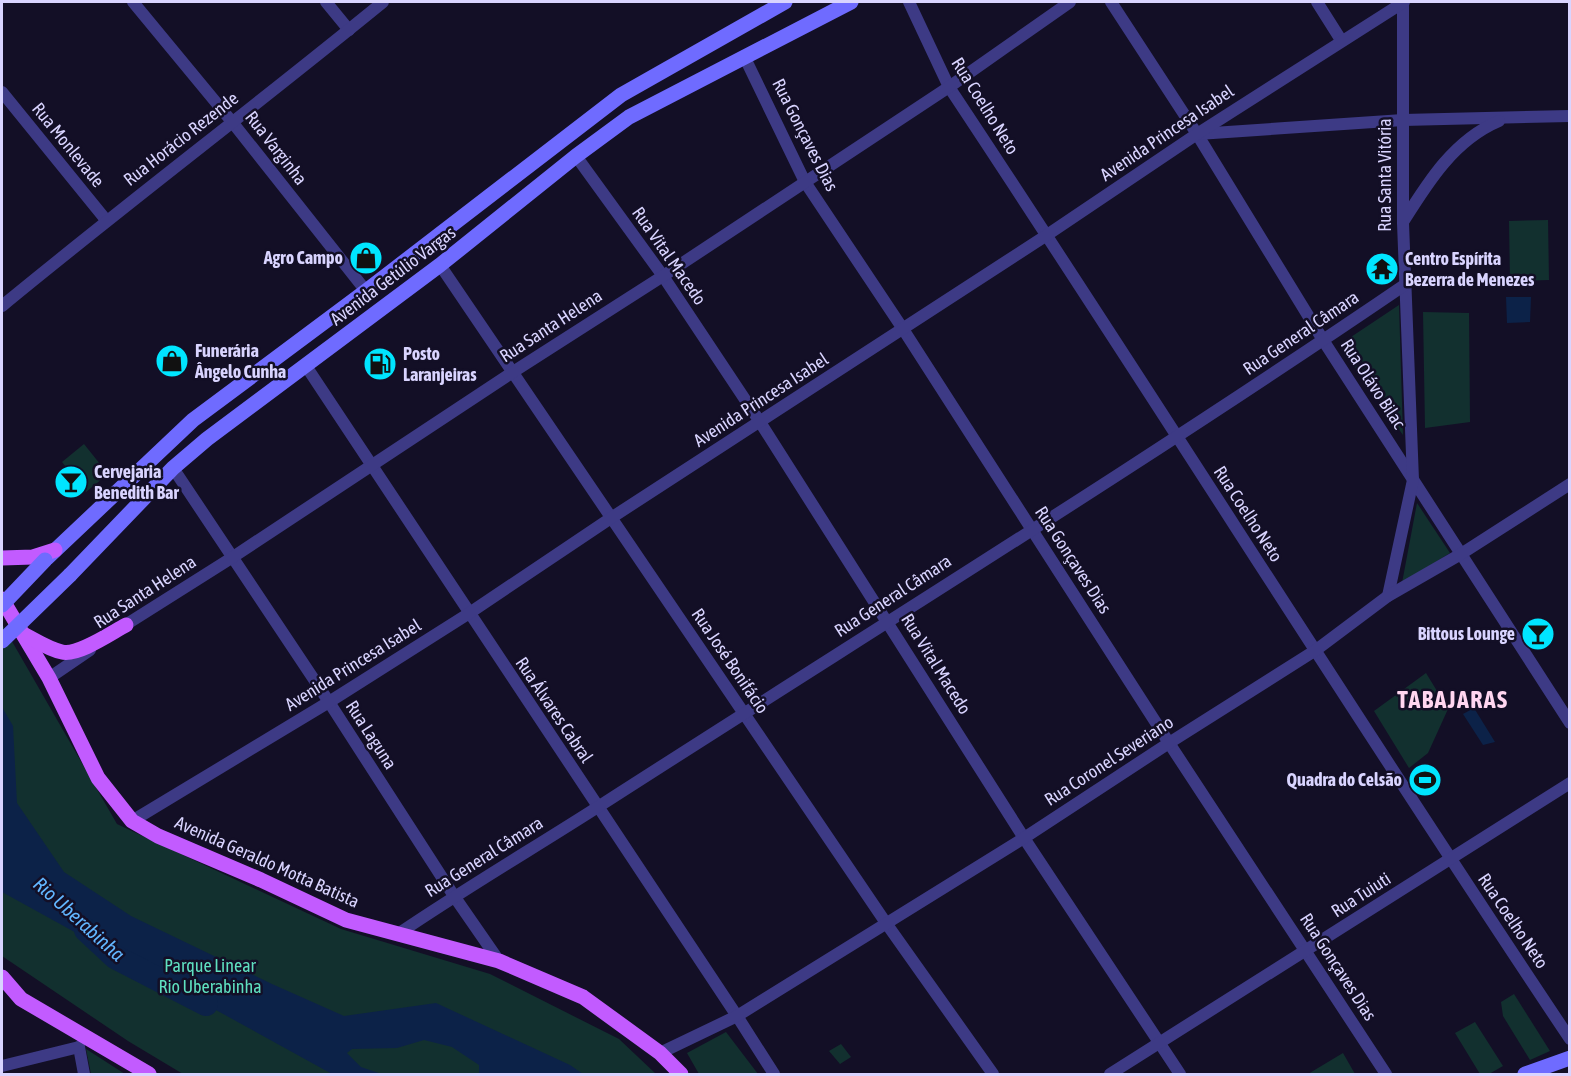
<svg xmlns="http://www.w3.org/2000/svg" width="1571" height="1076" font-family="'Asap Condensed',sans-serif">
  <rect width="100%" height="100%" fill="#130f26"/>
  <g fill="#12302f">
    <path d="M1548 220 1549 280 1510 281 1509 221Z"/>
    <path d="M1399 305 1403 435 1339 345Z"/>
    <path d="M1423 312 1469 313 1470 422 1425 428Z"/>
    <path d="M84 444 108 474 86 492 62 462Z"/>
    <path d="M1417 503 1450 553 1402 583Z"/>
    <path d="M2 624 117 824 341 929 490 974 619 1039 656 1074H183L128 1041 2 956Z"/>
    <path d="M1426 673 1448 709 1428 753 1409 768 1374 711Z"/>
    <path d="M1425 765 1436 785 1425 793 1413 774Z"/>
    <path d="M1514 994 1550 1051 1530 1060 1503 1016 1501 1002Z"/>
    <path d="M1475 1022 1503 1066 1489 1074H1480L1455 1033Z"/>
    <path d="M726 1032 758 1074H699L687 1053Z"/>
    <path d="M841 1044 851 1057 840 1064 829 1051Z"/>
    <path d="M86 1049 125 1074H91Z"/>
    <path d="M1343 1053 1355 1074H1308Z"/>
  </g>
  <g fill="#0c2248">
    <path d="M1506 297H1531L1530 322 1507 323Z"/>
    <path d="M2 707 13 726 17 803 64 872 131 916 272 984 344 1016 436 1003 570 1065 583 1074H479V1065L452 1047 424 1040 397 1048 352 1049 347 1053 361 1067 382 1074H332L2 892Z"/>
    <path d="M1474 708 1495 742 1483 745 1463 714Z"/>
  </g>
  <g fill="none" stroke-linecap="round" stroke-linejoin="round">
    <path stroke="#0c2248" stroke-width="24" d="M86 930 115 957 206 1004"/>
    <g stroke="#3d3a85" stroke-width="12">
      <path d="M133 2 233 123 366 291"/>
      <path d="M326 2 349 30"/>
      <path d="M909 2 949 87C1158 402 1359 724 1570 1039"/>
      <path d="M1111 2 1197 134 1323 340 1570 723"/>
      <path d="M1317 2 1341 40"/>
      <path d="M744 56 805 182 903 329 1169 743 1386 1074"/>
      <path d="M2 92 106 220"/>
      <path d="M1198 134 1403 120 1570 116"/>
      <path d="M576 156 663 276 760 422 1024 838 1180 1074"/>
      <path d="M1403 222C1428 182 1454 140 1499 121"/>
      <path d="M440 265 886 923 993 1074"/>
      <path d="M2 306C127 203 257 105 383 2"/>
      <path d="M306 366 737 1016 774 1074"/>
      <path d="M173 468 329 702 454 896 499 961"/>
      <path d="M1388 596 1413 480 1403 223V2"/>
      <path d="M119 629 233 557 513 372 663 276 949 87 1070 2"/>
      <path d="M49 678 90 650"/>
      <path d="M132 821 329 702 468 614 611 518 1047 235 1197 134 1404 2"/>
      <path d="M398 934C464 889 534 848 601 805 870 632 1142 464 1406 284"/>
      <path d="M79 1047 84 1074"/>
      <path d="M660 1053 737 1016 1024 838 1169 743 1316 650 1388 596 1461 554 1570 484"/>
      <path d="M2 1066 79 1047"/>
      <path d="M1110 1074 1570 783"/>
    </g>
    <g stroke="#6f6bff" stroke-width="15">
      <path d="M47 558 193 420 366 291 621 95 785 2"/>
      <path d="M70 575 173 468 207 439 440 265 576 156 629 117 851 2"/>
      <path d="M1525 1074 1570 1058"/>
    </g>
    <g stroke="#c25bff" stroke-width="15">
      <path d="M2 558 33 557 55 550"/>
      <path d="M2 599 49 678 98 778 132 821 158 836 261 880 346 920 499 961 583 997 660 1053 681 1074"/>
      <path d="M23 634C35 640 48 649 62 652 78 656 111 633 126 625"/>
      <path d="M2 977 21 999 149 1074"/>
    </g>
    <g stroke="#6f6bff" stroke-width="15">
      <path d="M2 605 45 560"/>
      <path d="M2 641 70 575"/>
    </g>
  </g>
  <defs>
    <g id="shop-disc" transform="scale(1.725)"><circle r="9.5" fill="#00e5ff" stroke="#130f26"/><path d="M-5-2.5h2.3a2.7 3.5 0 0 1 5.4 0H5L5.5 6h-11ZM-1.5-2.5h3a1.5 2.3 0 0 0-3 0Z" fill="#111"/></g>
    <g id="temple-disc" transform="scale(1.725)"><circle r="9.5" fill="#00e5ff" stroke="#130f26"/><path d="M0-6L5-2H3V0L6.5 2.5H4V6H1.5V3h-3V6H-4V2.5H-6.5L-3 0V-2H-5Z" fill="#111"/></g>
    <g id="fuel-disc" transform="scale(1.725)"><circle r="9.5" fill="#00e5ff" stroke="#130f26"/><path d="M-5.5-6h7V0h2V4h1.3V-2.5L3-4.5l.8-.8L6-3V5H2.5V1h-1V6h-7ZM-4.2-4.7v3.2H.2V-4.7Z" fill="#111"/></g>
    <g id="bar-disc" transform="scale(1.725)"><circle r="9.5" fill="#00e5ff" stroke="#130f26"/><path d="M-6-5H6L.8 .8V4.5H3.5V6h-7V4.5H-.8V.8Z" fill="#111"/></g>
    <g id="stadium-disc" transform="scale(1.725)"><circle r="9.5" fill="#00e5ff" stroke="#130f26"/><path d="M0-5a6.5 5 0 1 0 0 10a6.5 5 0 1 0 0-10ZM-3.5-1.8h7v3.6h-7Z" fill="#111"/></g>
  </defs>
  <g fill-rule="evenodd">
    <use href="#shop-disc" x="366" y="258"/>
    <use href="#temple-disc" x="1382" y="269"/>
    <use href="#shop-disc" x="172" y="361"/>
    <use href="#fuel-disc" x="380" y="364"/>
    <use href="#bar-disc" x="71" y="482"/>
    <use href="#bar-disc" x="1538" y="634"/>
    <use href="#stadium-disc" x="1425" y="780"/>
  </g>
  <g text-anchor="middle" stroke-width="5" stroke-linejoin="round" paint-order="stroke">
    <g font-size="18" fill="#d9d4ff" stroke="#130f26">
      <text transform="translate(985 106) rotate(58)" y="6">Rua Coelho Neto</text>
      <text transform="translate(1167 133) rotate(-34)" y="6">Avenida Princesa Isabel</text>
      <text transform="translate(805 135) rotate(63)" y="6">Rua Gonçaves Dias</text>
      <text transform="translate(181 139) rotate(-38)" y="6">Rua Horácio Rezende</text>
      <text transform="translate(68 145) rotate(51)" y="6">Rua Monlevade</text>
      <text transform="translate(276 148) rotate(52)" y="6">Rua Varginha</text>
      <text transform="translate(1385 175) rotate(-90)" y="6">Rua Santa Vitória</text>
      <text transform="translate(669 256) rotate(55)" y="6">Rua Vital Macedo</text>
      <text transform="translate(393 276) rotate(-37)" y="6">Avenida Getúlio Vargas</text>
      <text transform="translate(551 326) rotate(-33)" y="6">Rua Santa Helena</text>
      <text transform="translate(1301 333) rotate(-34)" y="6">Rua General Câmara</text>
      <text transform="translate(1373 384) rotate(57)" y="6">Rua Olávo Bilac</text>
      <text transform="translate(761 400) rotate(-33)" y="6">Avenida Princesa Isabel</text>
      <text transform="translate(1248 514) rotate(57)" y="6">Rua Coelho Neto</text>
      <text transform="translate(1073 560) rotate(57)" y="6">Rua Gonçaves Dias</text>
      <text transform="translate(145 592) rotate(-33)" y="6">Rua Santa Helena</text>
      <text transform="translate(893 596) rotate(-33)" y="6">Rua General Câmara</text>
      <text transform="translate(730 661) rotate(56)" y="6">Rua José Bonifácio</text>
      <text transform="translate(936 664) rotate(58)" y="6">Rua Vital Macedo</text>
      <text transform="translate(353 665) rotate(-32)" y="6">Avenida Princesa Isabel</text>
      <text transform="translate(554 710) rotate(56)" y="6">Rua Álvares Cabral</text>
      <text transform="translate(371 735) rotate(57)" y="6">Rua Laguna</text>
      <text transform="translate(1109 761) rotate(-33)" y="6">Rua Coronel Severiano</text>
      <text transform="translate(484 857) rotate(-32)" y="6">Rua General Câmara</text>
      <text transform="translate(267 862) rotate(24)" y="6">Avenida Geraldo Motta Batista</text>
      <text transform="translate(1361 895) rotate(-33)" y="6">Rua Tuiuti</text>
      <text transform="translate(1513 921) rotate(56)" y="6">Rua Coelho Neto</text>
      <text transform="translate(1338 967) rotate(57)" y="6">Rua Gonçaves Dias</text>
    </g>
    <g font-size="18" font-weight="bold" fill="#d9d4ff" stroke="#130f26" text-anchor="start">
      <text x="343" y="264" text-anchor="end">Agro Campo</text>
      <text x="1405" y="265">Centro Espírita<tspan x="1405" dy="21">Bezerra de Menezes</tspan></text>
      <text x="195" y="357">Funerária<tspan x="195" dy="21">Ângelo Cunha</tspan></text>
      <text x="403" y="360">Posto<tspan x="403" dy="21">Laranjeiras</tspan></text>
      <text x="94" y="478">Cervejaria<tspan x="94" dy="21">Benedith Bar</tspan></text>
      <text x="1515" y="640" text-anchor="end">Bittous Lounge</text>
      <text x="1402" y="786" text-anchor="end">Quadra do Celsão</text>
    </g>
    <g font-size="18" fill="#5fe0c0" stroke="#130f26">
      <text x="210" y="972">Parque Linear<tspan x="210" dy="21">Rio Uberabinha</tspan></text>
    </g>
    <g font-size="20" font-style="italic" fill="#62b6ff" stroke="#130f26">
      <text transform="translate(79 919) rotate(42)" y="7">Rio Uberabinha</text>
    </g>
    <g font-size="24" font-weight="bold" letter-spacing="1.5" fill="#ffd6f0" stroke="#130f26">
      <text x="1453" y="708">TABAJARAS</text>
    </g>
  </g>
  <rect width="1571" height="1076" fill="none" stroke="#d9d4ff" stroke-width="6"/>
</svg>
